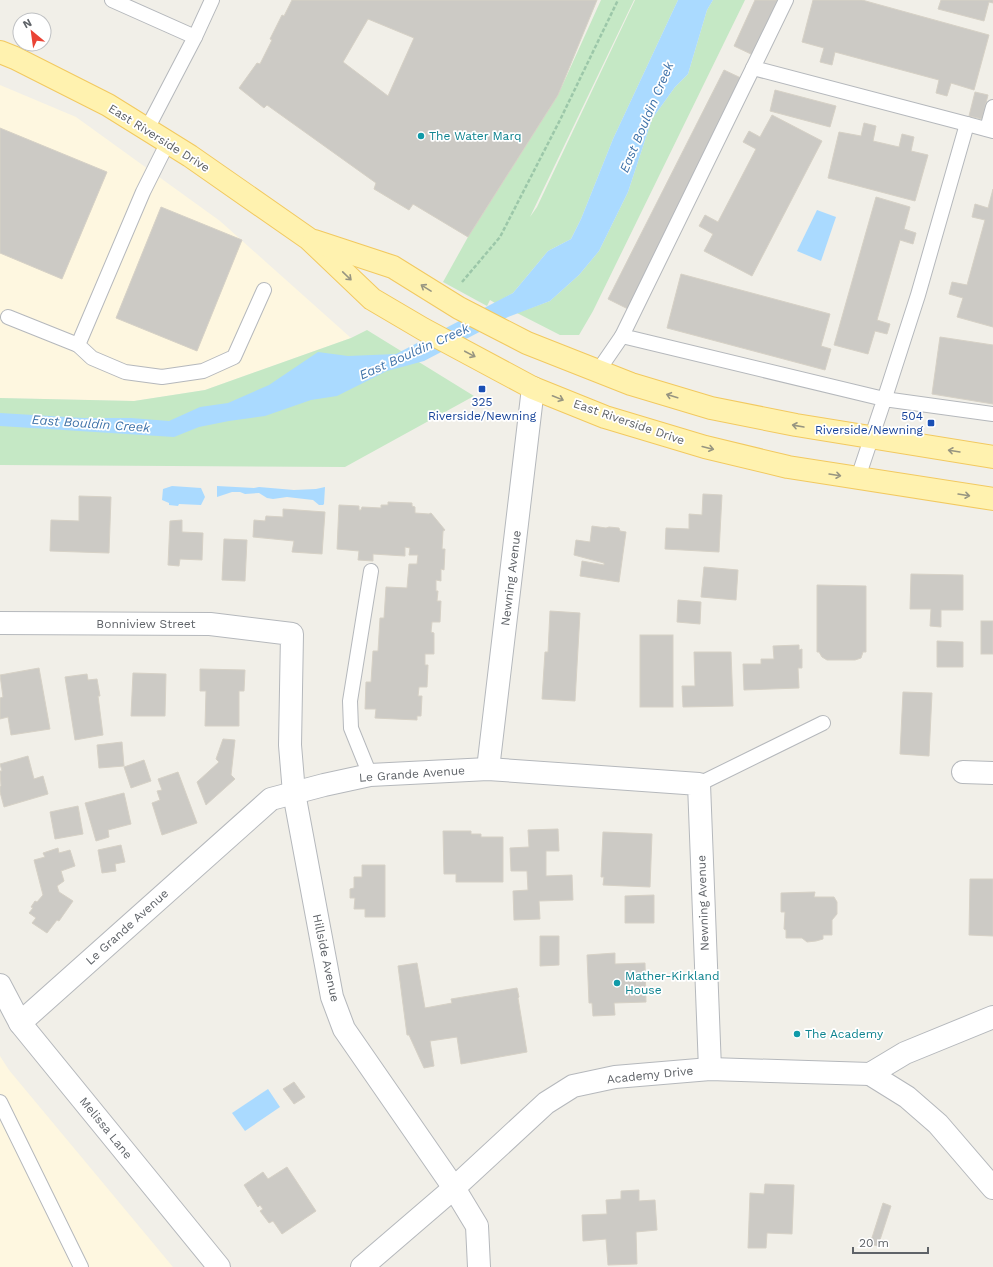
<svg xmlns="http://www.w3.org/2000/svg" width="993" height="1267" font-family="'Work Sans',sans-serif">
  <rect width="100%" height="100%" fill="#f1efe8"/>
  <g fill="#fef7e0">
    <path d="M0 85 76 117 220 221 351 338 205 390 134 401 0 398Z"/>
    <path d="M0 1056 9 1070 173 1267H0Z"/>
  </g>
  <g fill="#c5e8c5">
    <path d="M601 0H634L530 217 537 207 635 0H678L613 139 581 219 571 239 548 251 513 293 495 303 490 300 487 306 443 282 468 237 558 95Z"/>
    <path d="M713 0H745L593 311 579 335H560L517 313 550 301 579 275 599 251 628 192 652 119 675 87 688 74 707 10Z"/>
    <path d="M367 330 474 396 345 467 0 465V398L134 401 205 390 351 338Z"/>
  </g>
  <g fill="#aadaff">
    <path d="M678 0H713L707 10 688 74 675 87 652 119 628 192 599 251 579 275 550 301 508 317 424 361 387 371 337 396 311 400 265 416 229 421 199 427 174 437 0 426V413L83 418H131L169 421 200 407 228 403 269 385 318 352 348 356 396 354 513 293 548 251 571 239 581 219 613 139Z"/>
    <path d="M817 210 836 217 821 261 797 251Z"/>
    <path d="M172 486 201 488 205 497 201 505 179 504 178 506 169 505V503L162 500 163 489Z"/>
    <path d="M217 486 254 488 259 487 294 490 316 489 325 487 324 504 323 505H319L313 500 287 497 273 499 267 498 259 493 245 494 240 492H232L217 497Z"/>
    <path d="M268 1089 280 1107 245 1131 232 1113Z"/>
  </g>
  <g fill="#cccac5" stroke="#d6d1c6" fill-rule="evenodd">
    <path d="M292 0H597L558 95 468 237 413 204 409 210 374 189 376 183 267 105 264 108 239 88 257 63 260 64 272 40 270 39 282 15 284 16ZM368 19 414 38 388 96 343 62Z"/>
    <path d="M755 0H778L753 55 734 46Z"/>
    <path d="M813 0H862L989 35 974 90 951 83 947 96 936 93 939 80 835 52 832 65 820 62 824 48 802 42Z"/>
    <path d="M941 0H993V3L989 2 984 21 938 9Z"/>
    <path d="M724 70 743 79 628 309 608 299Z"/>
    <path d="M775 90 836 106 830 127 770 111Z"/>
    <path d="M975 92 988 95 982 119 969 116Z"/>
    <path d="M772 115 822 141 752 276 704 251 713 234 699 226 705 215 718 222 756 149 743 142 749 131 760 137Z"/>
    <path d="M864 123 876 126 873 141 899 147 902 134 914 137 911 151 928 155 915 201 828 178 839 132 861 136Z"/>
    <path d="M0 128 107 172 62 279 0 253Z"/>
    <path d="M993 189V327L957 317 963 298 949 294 952 282 967 285 985 220 972 217 975 204 988 208Z"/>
    <path d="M876 197 910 207 904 229 916 233 913 244 900 240 877 320 890 324 887 334 875 331 868 354 834 345Z"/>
    <path d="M161 207 242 240 197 351 116 318Z"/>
    <path d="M681 274 830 314 821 346 831 349 825 370 667 328Z"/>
    <path d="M940 337 993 345V404L932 394Z"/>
    <path d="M703 494 722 495 719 552 665 549 666 528 689 529V514L702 515Z"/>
    <path d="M79 496 111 497 109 553 50 551 51 520 79 521Z"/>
    <path d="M388 502 412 503V506L415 507V513L429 514 431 513 445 530 443 531 442 549H445L444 570 441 569V581L436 580V591H438L437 601H441L440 622H432L431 632 434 633V654H425V665H428L427 687H419L418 696H422L421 716H417V720L375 718 376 709H365L366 682H371L373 651H378L380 618H384L386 587 407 588 409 564H417L418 555H409L410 548 405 547V556L373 554V561L358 560 359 551 337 549 339 505 359 506V510H361L362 507 381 508V505H388Z"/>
    <path d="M283 509 325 512 322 554 292 552 294 541 253 537 254 520 265 521 266 516 283 517Z"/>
    <path d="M182 520V532L203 533 202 560 180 559 179 566 168 565 170 521Z"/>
    <path d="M592 526 606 528 609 527 619 528 620 531 626 532 619 582 580 576 582 561 604 565V563L574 555 576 540 590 542Z"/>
    <path d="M224 539 247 540 245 581 222 580Z"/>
    <path d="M704 567 738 570 736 600 701 597Z"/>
    <path d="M911 574 963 575V610H941V627L930 626 931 609H910Z"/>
    <path d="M817 585 866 586V652H863L861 658 855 660H827L822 657 819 652H817Z"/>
    <path d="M678 600 701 602 700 624 677 622Z"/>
    <path d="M550 611 580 613 575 701 542 699 545 652H548Z"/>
    <rect x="981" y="621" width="12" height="33"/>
    <rect x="640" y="635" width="33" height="72"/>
    <path d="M937 641 963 642V667H937Z"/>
    <path d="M799 645V650L802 649V668H798L799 688 744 690 743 664H761V659H774L773 646Z"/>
    <path d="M694 652H731L733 706 683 707 682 686H695Z"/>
    <path d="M39 668 50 729 11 735 8 717 0 719V698L3 697 0 675Z"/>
    <path d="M200 669 245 670 244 691H239V726H205L206 691H200Z"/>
    <path d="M133 673 166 674 165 716H131Z"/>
    <path d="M87 674 88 680 97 679 100 696H98L103 735 75 740 65 677Z"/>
    <path d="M903 692 932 693 929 756 900 754Z"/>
    <path d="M223 739 235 740 231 775 235 779 206 805 197 782 219 762 216 759Z"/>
    <path d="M122 742 124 766 99 768 97 745Z"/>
    <path d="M28 756 34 779 43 776 48 794 4 807 0 792V787L1 786 0 771H2L0 764Z"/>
    <path d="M144 760 151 781 131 788 124 767Z"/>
    <path d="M178 772 197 823 162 835 152 803 160 800 157 791 162 790 158 779Z"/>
    <path d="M124 793 131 824 108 830 109 837 96 841 85 803Z"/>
    <path d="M78 806 83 834 55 839 50 812Z"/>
    <path d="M558 829 559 851H546V876L572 875 573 900 539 901 540 919 514 920 513 891 528 890 527 871H511L510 848 529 847 528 830Z"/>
    <path d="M443 831H471V834H481V837H503V882H456V874H444Z"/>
    <path d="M603 832 652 834 650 887 603 885 604 877H601Z"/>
    <path d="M121 845 125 862 115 864 116 871 102 873 98 850Z"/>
    <path d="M58 848 59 853 70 850 75 866 61 871 64 881 57 886 59 892 73 901 59 921 57 920 47 933 32 923 36 918 29 913 33 908 31 907 35 901 37 902 43 895 34 860 45 857 43 853Z"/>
    <path d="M362 865H385V917H365V909H354L355 898H350V889L354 888V877H362Z"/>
    <path d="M970 879H993V936L969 935Z"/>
    <path d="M815 892 814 897H834L837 902V914L832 920V935H823V939L816 941 807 942 802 938H786V930L784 929 785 912H781V893Z"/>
    <path d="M654 895V923H625V896Z"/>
    <path d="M540 936H559V965L540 966Z"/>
    <path d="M615 953V964L645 963 646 1002 614 1003 615 1015 593 1016 592 1003H589L587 955Z"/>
    <path d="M417 963 425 1008 452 1003 451 999 517 988 519 997 518 998 527 1052 461 1064 457 1037 430 1041 434 1066 424 1068 409 1035H407L398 966Z"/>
    <path d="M294 1082 305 1097 294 1104 283 1089Z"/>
    <path d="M287 1167 316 1211 282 1234 273 1221 269 1223 260 1211 263 1209 260 1205 258 1207 244 1185 263 1172 268 1179Z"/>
    <path d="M765 1184 794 1185 792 1234 767 1233 766 1248H748L750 1193 764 1194Z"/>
    <path d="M639 1190V1201L655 1200 657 1230 636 1232 637 1264 608 1265 606 1239 583 1241 582 1215 607 1214 606 1200 621 1199V1191Z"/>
    <path d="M883 1203 891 1206 878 1246 870 1244Z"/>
  </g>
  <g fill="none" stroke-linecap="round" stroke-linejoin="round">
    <g stroke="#b5b8bc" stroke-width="16">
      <g id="service">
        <path d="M112 0 195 37 147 129"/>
        <path d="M195 37 212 0"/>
        <path d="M753 68 786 0"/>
        <path d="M967 124 993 131"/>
        <path d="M987 129 993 107"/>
        <path d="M168 142 143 192 78 345 92 358 125 372 162 377 203 371 234 357 264 290"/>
        <path d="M8 317 78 345"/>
        <path d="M598 371 622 336"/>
        <path d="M858 478C868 447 879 416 889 385L918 295 967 124 753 68 622 336 884 399 993 414"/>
        <path d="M370 775 351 728 350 701 371 571"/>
        <path d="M699 784 823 723"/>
        <path d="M0 1102 81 1267"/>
      </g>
    </g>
    <g stroke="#b5b8bc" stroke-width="24">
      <g id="minor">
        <path d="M0 623 210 624 292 634 290 745 294 793 332 997 344 1029 454 1188 477 1226 479 1267"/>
        <path d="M488 769 533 388"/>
        <path d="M963 772 993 773"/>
        <path d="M0 985 20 1023 219 1267"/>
        <path d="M20 1023 271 799 324 785 370 775 488 769 699 784 710 1069"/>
        <path d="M870 1074 907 1097 938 1124 993 1188"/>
        <path d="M362 1267 454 1188 546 1103 573 1086 615 1077 710 1069 870 1074 905 1053 993 1017"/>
      </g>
    </g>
    <g stroke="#f2c960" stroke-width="24">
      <g id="primary">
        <path d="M0 52 15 58 108 105 190 156 309 239 372 299 423 329 533 388 605 417 705 447 788 467 993 499"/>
        <path d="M314 241 393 267 459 308 527 343 631 384 711 408 796 425 993 457"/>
      </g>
    </g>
    <path stroke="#9cc7a9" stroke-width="2.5" stroke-dasharray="4 2" stroke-linecap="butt" d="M462 282 500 237 560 120 618 0"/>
    <use href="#service" stroke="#fff" stroke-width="14"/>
    <use href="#minor" stroke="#fff" stroke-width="22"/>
    <use href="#primary" stroke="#fff2af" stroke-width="22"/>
  </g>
  <defs><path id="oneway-shaft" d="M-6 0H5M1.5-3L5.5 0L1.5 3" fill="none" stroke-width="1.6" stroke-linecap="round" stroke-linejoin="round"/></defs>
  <g stroke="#979581">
    <use href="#oneway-shaft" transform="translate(347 276) rotate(44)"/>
    <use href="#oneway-shaft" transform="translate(426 288) rotate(-148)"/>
    <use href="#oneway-shaft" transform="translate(470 354) rotate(28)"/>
    <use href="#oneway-shaft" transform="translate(672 396) rotate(-163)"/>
    <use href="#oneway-shaft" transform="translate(558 398) rotate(22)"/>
    <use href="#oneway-shaft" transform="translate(798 426) rotate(-170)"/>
    <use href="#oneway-shaft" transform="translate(708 448) rotate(14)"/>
    <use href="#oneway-shaft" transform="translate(954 451) rotate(-171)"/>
    <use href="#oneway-shaft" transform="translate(835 475) rotate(9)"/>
    <use href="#oneway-shaft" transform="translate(964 495) rotate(9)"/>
  </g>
  <g fill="#0f9aa8" stroke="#fff" stroke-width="1.5">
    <circle cx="421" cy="136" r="4"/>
    <circle cx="617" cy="983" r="4"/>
    <circle cx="797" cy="1034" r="4"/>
  </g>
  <g fill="#1a4fb4" stroke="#fff" stroke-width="1.5">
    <rect x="478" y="385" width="8" height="8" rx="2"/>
    <rect x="927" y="419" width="8" height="8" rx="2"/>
  </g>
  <g text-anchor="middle" stroke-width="3.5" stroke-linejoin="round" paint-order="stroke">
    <g font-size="12" fill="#0d838f" stroke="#fff" text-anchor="start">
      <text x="429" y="140">The Water Marq</text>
      <text x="625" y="980">Mather-Kirkland<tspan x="625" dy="14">House</tspan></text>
      <text x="805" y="1038">The Academy</text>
    </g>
    <g font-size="12" fill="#5f6368" stroke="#fff">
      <text transform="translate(159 138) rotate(32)" y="4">East Riverside Drive</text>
      <text transform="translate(629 422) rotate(19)" y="4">East Riverside Drive</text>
      <text transform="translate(511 578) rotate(-83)" y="4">Newning Avenue</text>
      <text x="146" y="628">Bonniview Street</text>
      <text transform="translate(412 774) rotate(-4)" y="4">Le Grande Avenue</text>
      <text transform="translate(703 903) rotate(-92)" y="4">Newning Avenue</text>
      <text transform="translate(127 927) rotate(-42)" y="4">Le Grande Avenue</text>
      <text transform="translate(326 958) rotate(78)" y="4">Hillside Avenue</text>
      <text transform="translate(650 1075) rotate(-6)" y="4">Academy Drive</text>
      <text transform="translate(106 1128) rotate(51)" y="4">Melissa Lane</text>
    </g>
    <g font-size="12" fill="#164399" stroke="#fff">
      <text x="482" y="406">325<tspan x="482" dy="14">Riverside/Newning</tspan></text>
      <text x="923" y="420" text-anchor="end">504<tspan x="923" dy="14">Riverside/Newning</tspan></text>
    </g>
    <g font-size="13" font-style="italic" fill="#4174aa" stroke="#fff">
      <text transform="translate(646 117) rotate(-67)" y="5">East Bouldin Creek</text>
      <text transform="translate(414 351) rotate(-24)" y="5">East Bouldin Creek</text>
      <text transform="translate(91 423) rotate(4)" y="5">East Bouldin Creek</text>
    </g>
  </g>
  <g transform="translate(32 32) rotate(331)"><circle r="19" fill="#ffffff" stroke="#bfc1c3"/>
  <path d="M0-3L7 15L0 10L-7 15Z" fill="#ea4335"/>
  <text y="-6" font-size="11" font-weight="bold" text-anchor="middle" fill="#5f6368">N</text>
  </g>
  <path d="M853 1247v6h75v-6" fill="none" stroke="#5f6368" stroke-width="2"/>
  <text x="859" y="1247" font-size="12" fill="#5f6368" stroke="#ffffff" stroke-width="3" paint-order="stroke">20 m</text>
</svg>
